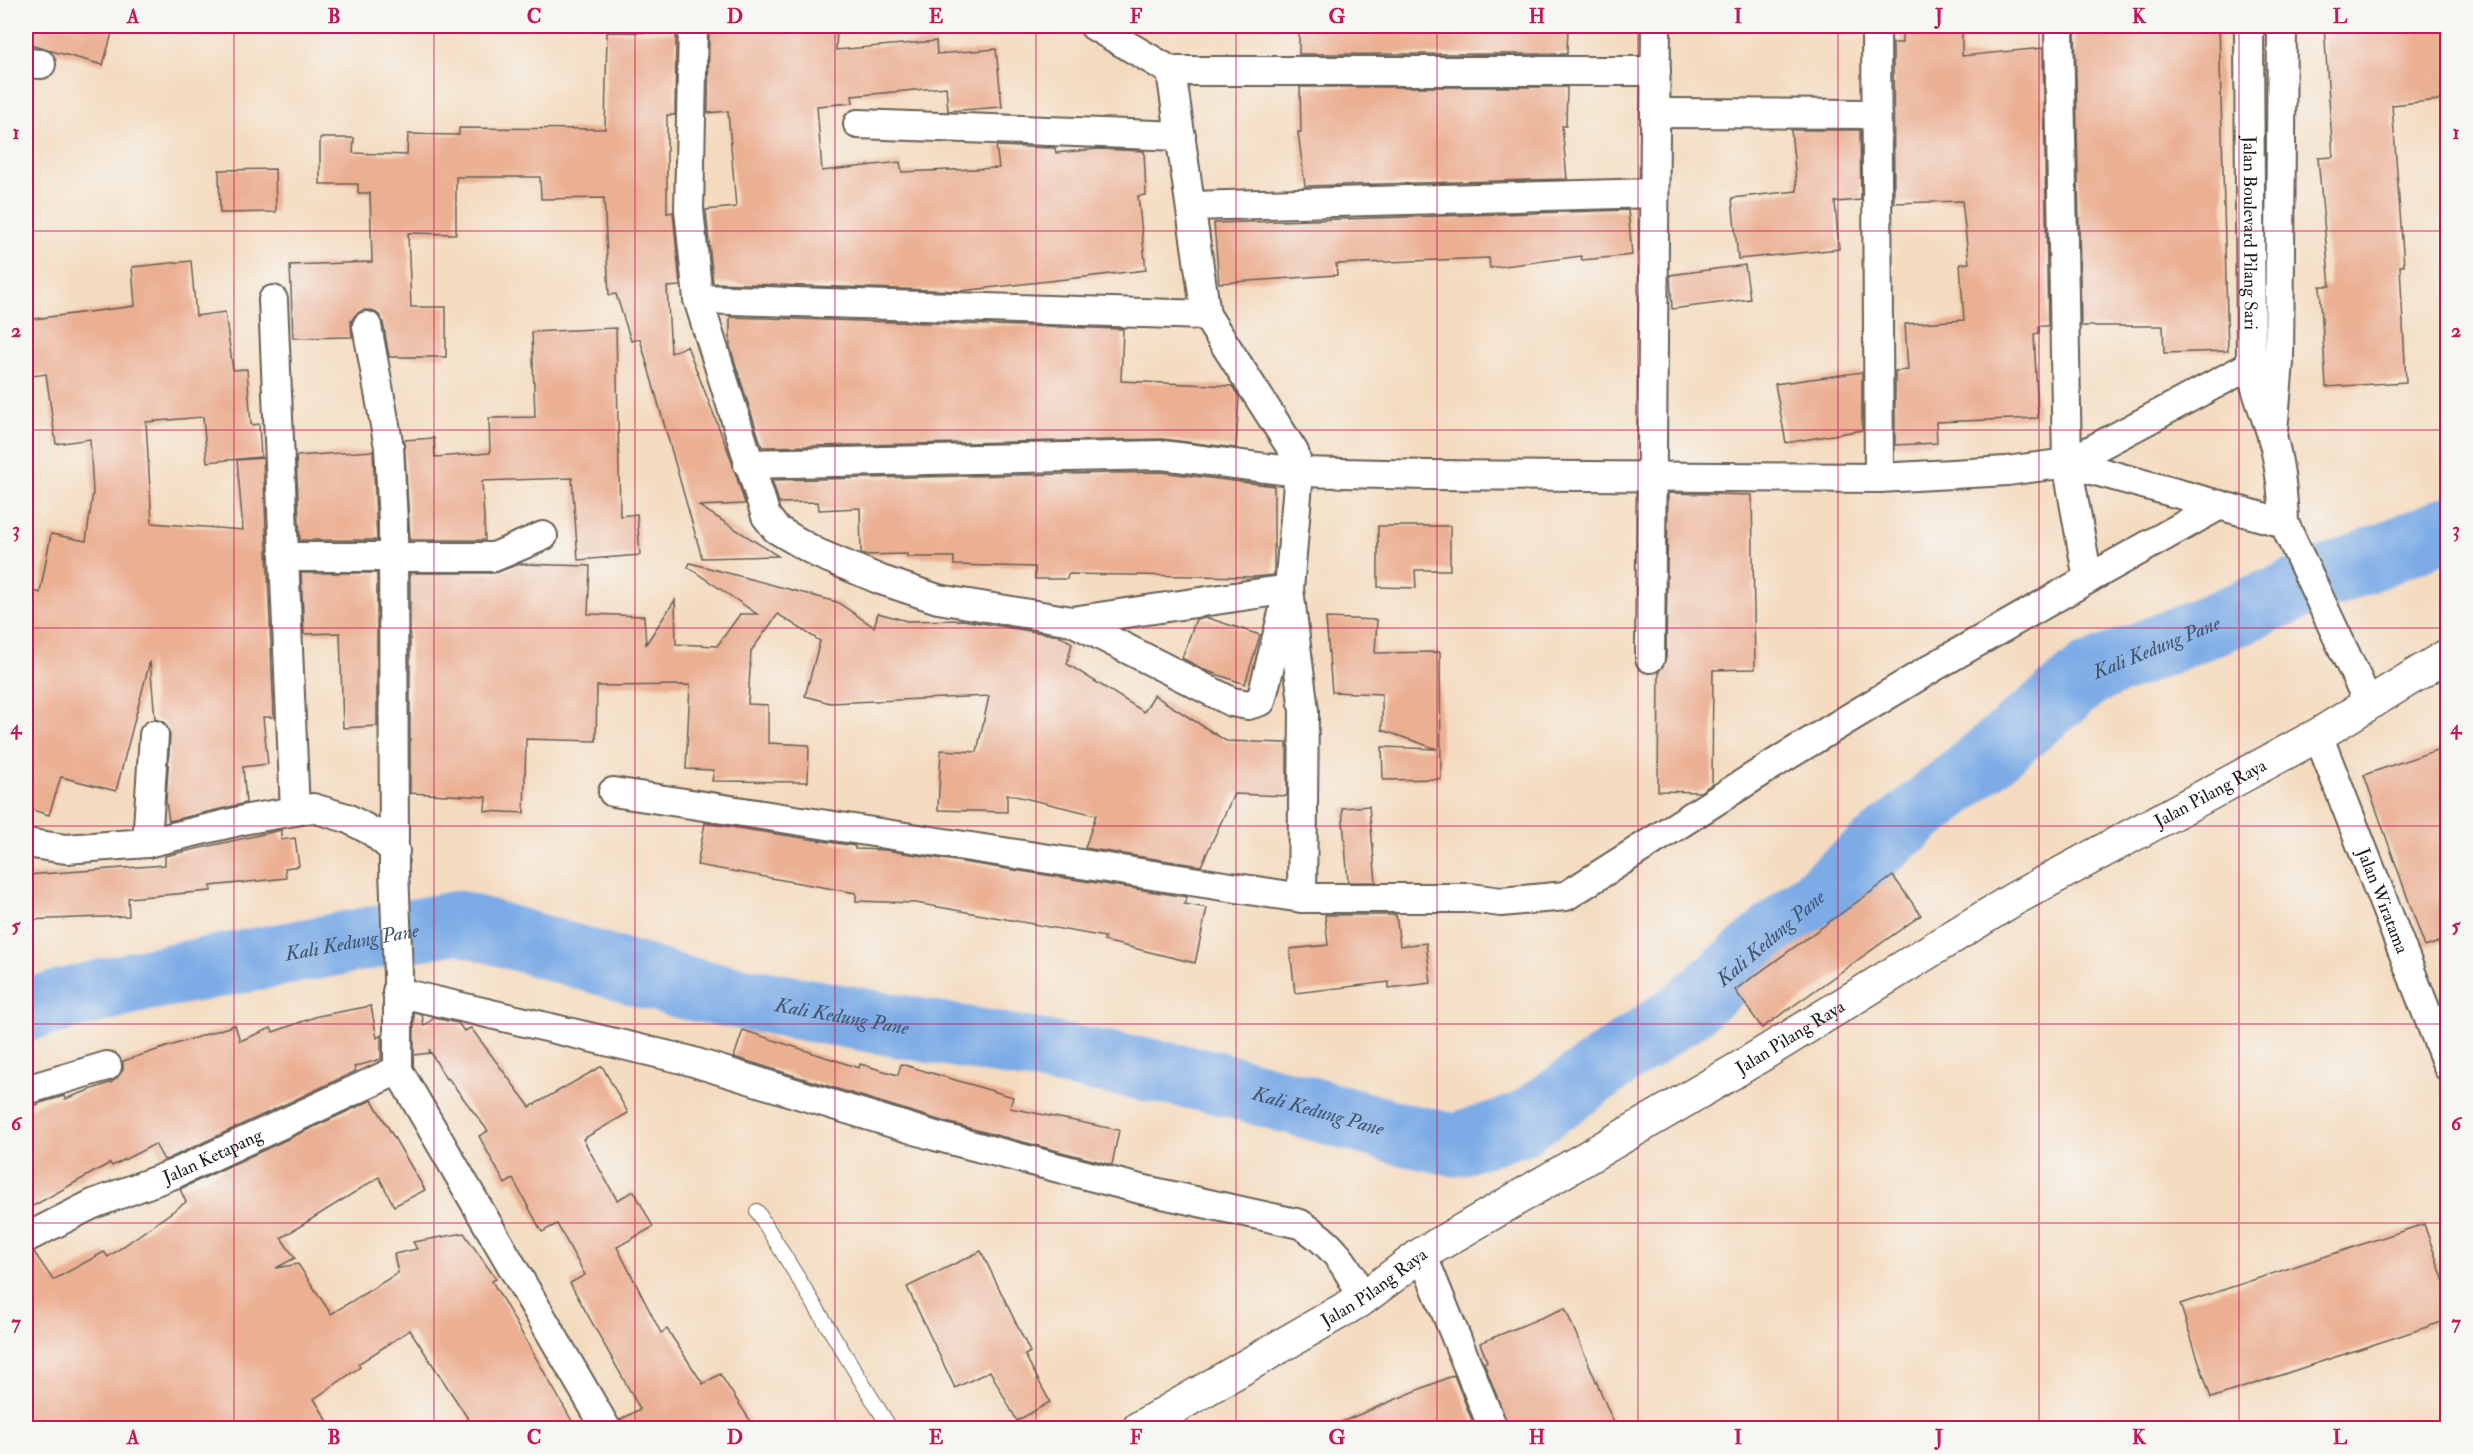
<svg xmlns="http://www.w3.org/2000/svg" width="2473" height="1454" font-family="'IM FELL Double Pica',serif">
  <rect width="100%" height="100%" fill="#f6f6f2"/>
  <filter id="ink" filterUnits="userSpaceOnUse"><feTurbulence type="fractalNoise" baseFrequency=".0167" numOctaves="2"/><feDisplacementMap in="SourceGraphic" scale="12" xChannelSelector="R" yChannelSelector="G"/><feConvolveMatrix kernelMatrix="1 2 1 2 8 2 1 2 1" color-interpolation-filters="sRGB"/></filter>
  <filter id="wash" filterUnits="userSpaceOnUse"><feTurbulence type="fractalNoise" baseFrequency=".008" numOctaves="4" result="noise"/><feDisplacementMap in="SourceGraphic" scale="24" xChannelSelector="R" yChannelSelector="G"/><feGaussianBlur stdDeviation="1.35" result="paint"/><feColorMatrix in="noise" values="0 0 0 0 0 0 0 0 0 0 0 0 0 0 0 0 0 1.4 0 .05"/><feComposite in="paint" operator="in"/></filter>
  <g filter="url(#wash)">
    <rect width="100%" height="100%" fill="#f4dbbf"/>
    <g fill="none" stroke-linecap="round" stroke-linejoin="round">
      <path stroke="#7cabe6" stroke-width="63" id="s1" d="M26 1010 144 980 458 922 684 988 1216 1082 1402 1134 1455 1145 1522 1124 1686 1010 1852 868 2088 675 2448 528"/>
    </g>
    <g id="blocks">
      <g fill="#ebaf92">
        <path d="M26 26H114L103 65 26 44Z"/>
        <path d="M709 26H837L836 50 936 41 937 54 996 49 1002 107 948 111 946 87 852 96 853 103 817 106 822 171 900 162 902 172 999 168 996 146 1055 148 1056 153 1098 149 1144 151 1146 195 1138 196 1146 270 961 291 713 283 706 210 736 207 728 111 708 113Z"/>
        <path d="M1299 26H1568L1567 54H1299Z"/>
        <path d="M1902 26H1962V56L2043 48 2048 326H2039V333L2034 334 2038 418 1936 422 1937 443 1895 445V371L1908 370 1905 324 1964 320 1960 264 1969 263 1962 201 1894 203 1893 43H1902Z"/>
        <path d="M2075 26H2219L2228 351 2164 353 2163 326H2081Z"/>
        <path d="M2324 26H2448V99L2392 105 2404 266H2400L2406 382 2326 387 2320 286H2330L2318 158 2333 157Z"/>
        <path d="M607 32 676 33 675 115H667V213L673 212 680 286 667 287 671 353 687 346 730 456 745 504 699 506 778 556 702 558 640 339 631 341 616 294 609 295 604 198 541 199 540 177H456V234L408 233 411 307H446V357H389L383 322 379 315 372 310H363L356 314 351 321 352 337 293 338 290 265 372 262 370 193H358V184H320V138H354L353 153 407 155 408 134 459 135V128L605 129Z"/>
        <path d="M1300 87H1567L1566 126H1562L1567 179 1305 186 1298 132H1301Z"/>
        <path d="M1791 130H1860L1861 200 1835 202 1839 249 1738 259 1732 198 1797 191Z"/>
        <path d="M275 169 276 212 220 213 219 170Z"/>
        <path d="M1628 210 1632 255 1582 260 1581 256 1490 268 1489 258 1336 264 1337 275 1219 283 1214 223Z"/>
        <path d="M191 261 196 316 225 312 233 370 247 369 251 425 259 424 261 457 207 462 203 417 146 422 152 523 243 530 237 460 263 458 274 717H263L268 764 243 767 246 803 169 821 166 801 170 735 164 722 155 719 150 661 116 791 61 777 49 815 26 808V588L40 593 51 534 86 541 93 493 90 439 56 444 46 374 33 376 26 320 135 306 132 267Z"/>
        <path d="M1745 265 1750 299 1672 309 1670 275Z"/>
        <path d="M730 317 1123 329 1121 381 1232 386 1239 397 1236 448 1162 439 762 447 730 347Z"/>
        <path d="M616 328 620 516 637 514 640 555 578 560 572 478 482 481 485 540H410L404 440 434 438 435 457 490 453 489 418 535 417 532 332Z"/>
        <path d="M1862 372V430L1786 443 1775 384Z"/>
        <path d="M373 451 377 540H300L296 456Z"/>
        <path d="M1161 472 1274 486V575L1254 577 1068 574 1067 579H1035V567L954 565V557H907V554L863 555 861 553 860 508 819 510 818 502 779 503 772 480Z"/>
        <path d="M1668 493 1752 495 1755 669 1713 670 1712 784 1700 792 1658 791 1659 671 1666 658Z"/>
        <path d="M1378 526H1450V570H1415L1416 588 1378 587Z"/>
        <path d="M690 563 837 602 874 627 878 613 907 621 963 620 1060 636 1072 643 1067 664 1144 712 1154 695 1226 741 1287 743V796L1234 794 1201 866 1085 848 1096 815 1007 794V812L938 810 941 750 977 752 989 696 830 703 805 696 820 641 778 614 751 651 748 704 768 705V743L809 745 808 782 712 781 714 770 686 769 690 685 597 686 596 741 526 739 524 813 485 811 486 797 410 793V573H494L520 564 590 566 588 614 644 616 646 644 675 600 676 644 717 646 740 614H757L688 567Z"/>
        <path d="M301 573H377V726L343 728 340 633 304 634Z"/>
        <path d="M1208 618 1260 635 1245 684 1207 671 1182 658 1196 619Z"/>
        <path d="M1326 618 1377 620 1375 653 1440 652 1441 779 1383 780 1382 747 1437 749 1382 730V694L1332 692Z"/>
        <path d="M2448 746V939L2425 947 2364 775Z"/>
        <path d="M1369 806 1376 882H1348L1342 808Z"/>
        <path d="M705 823 855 846V849L885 850 1187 897 1184 904 1207 908 1195 963 1104 941 1105 937 916 903 856 901V893L697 865Z"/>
        <path d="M281 830V840L295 838 299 866 285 868 286 878 211 886V891L128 898 129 916 26 920V875L165 865V856Z"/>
        <path d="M1893 876 1921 915 1762 1028 1735 990Z"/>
        <path d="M1325 915H1396L1400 946 1426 943 1431 983 1389 988V982L1295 993 1290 949 1328 945Z"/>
        <path d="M371 1006 377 1038 381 1035V1059L354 1067 356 1071 168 1159 164 1160 155 1144 112 1166 110 1163 26 1210V1111L40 1103 64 1096 65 1099 112 1082 123 1070V1061L235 1025 240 1041 271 1028 273 1032 318 1016Z"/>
        <path d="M414 1013 422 1015 424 1026 434 1018 458 1023 464 1031 471 1028 530 1107 602 1066 628 1113 583 1139 617 1200 634 1191 653 1227 617 1247 661 1333 667 1329 703 1384 720 1374 755 1428H622L620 1420 640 1409 570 1283 585 1275 557 1224 542 1232 513 1179 505 1184 479 1136 488 1131 448 1078 446 1079 429 1049 430 1053 414 1055Z"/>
        <path d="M743 1030 859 1068 860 1064 898 1075 901 1064 1013 1097 1010 1108 1119 1130 1112 1165 942 1121 734 1057Z"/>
        <path d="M372 1100 425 1190 394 1206 379 1177 281 1238 295 1258 276 1268 298 1264 331 1314 398 1273 394 1254 417 1249 413 1242 464 1233 496 1279 492 1281 576 1428H474L410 1330 358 1364 360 1367 314 1399 332 1428H26V1254L34 1252 53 1280 104 1252 108 1257 186 1202 180 1189Z"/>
        <path d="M2424 1224 2448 1293V1320L2211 1398 2180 1304Z"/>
        <path d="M981 1251 1030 1352 1025 1355 1050 1402 1017 1421 990 1371 955 1388 907 1287Z"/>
        <path d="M1565 1308 1616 1428H1509L1484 1363 1487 1361 1480 1343Z"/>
        <path d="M1454 1375 1475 1428H1327Z"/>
      </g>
    </g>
  </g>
  <g filter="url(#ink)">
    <use href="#blocks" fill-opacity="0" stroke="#685f55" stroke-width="1.5"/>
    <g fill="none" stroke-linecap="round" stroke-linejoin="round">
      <g stroke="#685f55" stroke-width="16">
        <path id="service" d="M757 1211 890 1428"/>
      </g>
      <g stroke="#685f55" stroke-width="32">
        <g id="minor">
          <path d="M693 26 689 209 698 299 766 516 776 529 817 553 881 580 938 599 1072 621 1232 702 1248 705 1261 701 1289 589 1299 472 1294 452 1206 315 1171 71"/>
          <path d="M1094 26 1171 71H1656"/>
          <path d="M1876 26 1879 478"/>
          <path id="s2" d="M2249 26 2251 365C2254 391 2265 411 2272 436 2280 464 2283 495 2284 523L2368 702"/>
          <path d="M26 63 41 64"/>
          <path d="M1655 113 1876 114"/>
          <path d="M858 124 1181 136"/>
          <path d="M1191 206 1654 193"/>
          <path d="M698 299 1206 315"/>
          <path d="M273 300 295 811"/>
          <path d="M367 326 389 447 393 522 394 869 398 975V1070L606 1428"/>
          <path d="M2273 431 2279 362 2282 26"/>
          <path d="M2067 463 2284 523"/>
          <path d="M748 464 1162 455 1299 472 1429 475 1879 478 2007 471 2067 463 2251 365 2279 362"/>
          <path d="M284 557H494L543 536"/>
          <path d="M2088 579 2220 505"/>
          <path d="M1650 658 1656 26"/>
          <path id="s3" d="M2318 735 2448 1067"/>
          <path d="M613 792 1302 898 1304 711 1289 589 1072 621"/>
          <path d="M26 843 66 849 147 843 248 819 313 808 347 818 373 832 395 851"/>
          <path d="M147 843 154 735"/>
          <path d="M1302 898H1471L1501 902 1566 896 1785 757 1937 665 2088 579 2067 463 2059 26"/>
          <path d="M397 992 687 1060 935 1136 1140 1189 1300 1224C1332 1243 1348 1265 1362 1299"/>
          <path d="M26 1090 107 1066"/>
          <path id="s4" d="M26 1238 93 1204 174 1174 398 1070"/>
          <path d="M1422 1254 1493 1428"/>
        </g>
      </g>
      <g stroke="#685f55" stroke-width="36">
        <g id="trunk">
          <path id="s5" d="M1139 1428 1362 1299 1422 1254 1740 1068 2014 899 2318 735 2448 655"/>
        </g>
      </g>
      <use href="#service" stroke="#fff" stroke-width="14"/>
      <use href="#minor" stroke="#fff" stroke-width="28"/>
      <use href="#trunk" stroke="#fff" stroke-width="33"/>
    </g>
  </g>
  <path fill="none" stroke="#c2185b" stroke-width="1.5" stroke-opacity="0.55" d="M234 26V1428M434 26V1428M635 26V1428M835 26V1428M1036 26V1428M1236 26V1428M1437 26V1428M1638 26V1428M1838 26V1428M2039 26V1428M2239 26V1428M26 231H2448M26 430H2448M26 628H2448M26 826H2448M26 1024H2448M26 1223H2448"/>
  <g text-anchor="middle" stroke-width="5" stroke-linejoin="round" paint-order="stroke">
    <g font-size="18" fill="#1c1c1c" stroke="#f6f6f2">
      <text dy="6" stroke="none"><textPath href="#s2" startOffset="207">Jalan Boulevard Pilang Sari</textPath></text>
      <text dy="6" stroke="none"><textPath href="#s5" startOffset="1246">Jalan Pilang Raya</textPath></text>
      <text dy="6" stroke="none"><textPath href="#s3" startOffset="178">Jalan Wiratama</textPath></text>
      <text dy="6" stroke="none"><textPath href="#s5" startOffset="760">Jalan Pilang Raya</textPath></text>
      <text dy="6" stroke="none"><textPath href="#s4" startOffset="204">Jalan Ketapang</textPath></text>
      <text dy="6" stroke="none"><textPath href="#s5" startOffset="274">Jalan Pilang Raya</textPath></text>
    </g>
    <g font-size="20" font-style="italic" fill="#42556d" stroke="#f6f6f2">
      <text dy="7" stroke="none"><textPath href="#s1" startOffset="2331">Kali Kedung Pane</textPath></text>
      <text dy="7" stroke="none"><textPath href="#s1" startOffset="1845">Kali Kedung Pane</textPath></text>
      <text dy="7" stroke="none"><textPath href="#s1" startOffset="333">Kali Kedung Pane</textPath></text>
      <text dy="7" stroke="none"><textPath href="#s1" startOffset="837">Kali Kedung Pane</textPath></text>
      <text dy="7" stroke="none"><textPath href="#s1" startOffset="1323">Kali Kedung Pane</textPath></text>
    </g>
  </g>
  <rect width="2473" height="1454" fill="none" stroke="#f6f6f2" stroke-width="66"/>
  <rect x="33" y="33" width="2407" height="1388" fill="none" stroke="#c2185b" stroke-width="2"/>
  <g font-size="20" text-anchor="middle" font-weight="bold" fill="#c2185b">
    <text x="133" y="23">A</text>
    <text x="334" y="23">B</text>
    <text x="534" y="23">C</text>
    <text x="735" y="23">D</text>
    <text x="936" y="23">E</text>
    <text x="1136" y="23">F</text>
    <text x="1337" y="23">G</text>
    <text x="1537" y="23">H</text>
    <text x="1738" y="23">I</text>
    <text x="1939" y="23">J</text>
    <text x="2139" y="23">K</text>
    <text x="2340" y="23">L</text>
    <text x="16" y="139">1</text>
    <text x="2456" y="139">1</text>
    <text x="16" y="337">2</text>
    <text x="2456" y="337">2</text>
    <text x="16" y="536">3</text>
    <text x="2456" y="536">3</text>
    <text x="16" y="734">4</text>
    <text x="2456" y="734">4</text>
    <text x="16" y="932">5</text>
    <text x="2456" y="932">5</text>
    <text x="16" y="1130">6</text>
    <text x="2456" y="1130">6</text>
    <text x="16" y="1329">7</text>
    <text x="2456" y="1329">7</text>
    <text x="133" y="1444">A</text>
    <text x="334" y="1444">B</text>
    <text x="534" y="1444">C</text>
    <text x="735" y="1444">D</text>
    <text x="936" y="1444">E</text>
    <text x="1136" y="1444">F</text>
    <text x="1337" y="1444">G</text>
    <text x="1537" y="1444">H</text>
    <text x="1738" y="1444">I</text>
    <text x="1939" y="1444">J</text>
    <text x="2139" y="1444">K</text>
    <text x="2340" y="1444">L</text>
  </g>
</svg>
